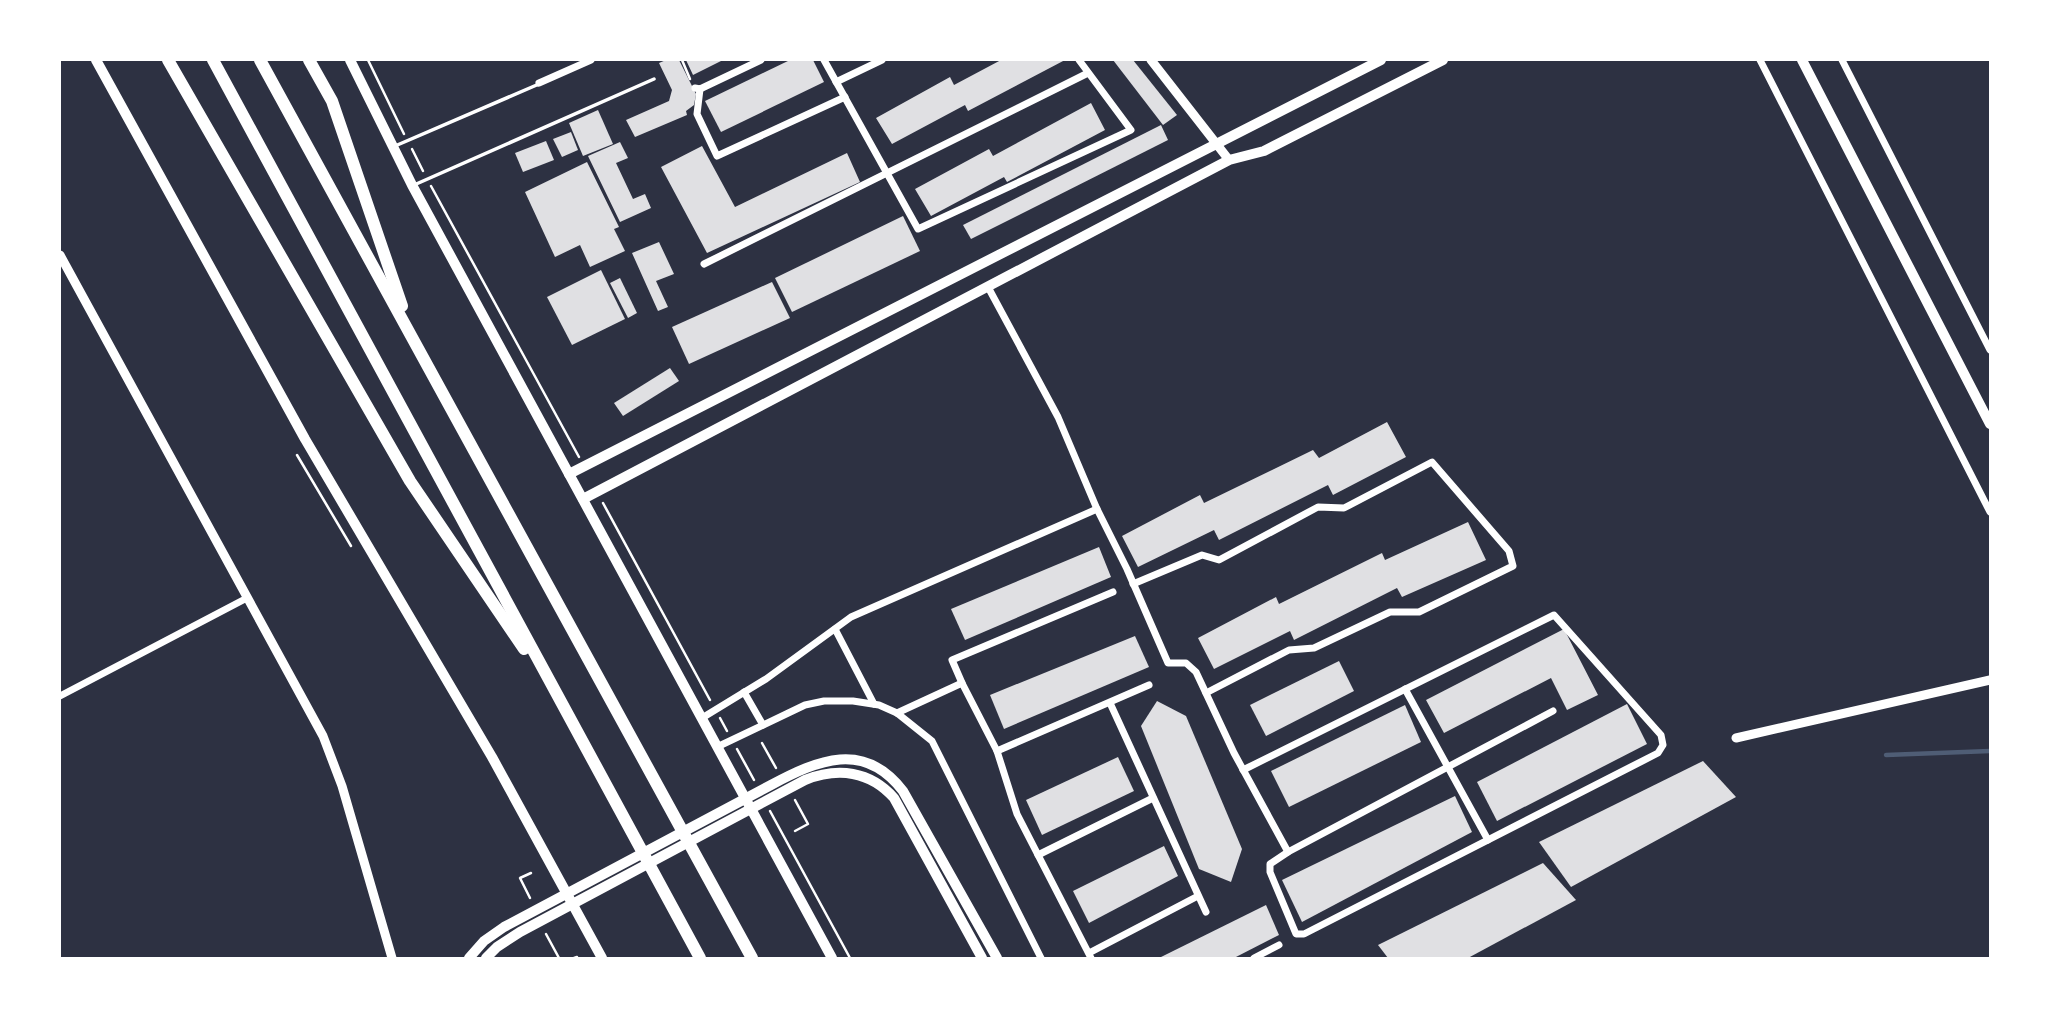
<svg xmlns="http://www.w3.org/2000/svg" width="2050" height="1018" font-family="Manrope,sans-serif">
  <rect width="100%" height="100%" fill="#2d3142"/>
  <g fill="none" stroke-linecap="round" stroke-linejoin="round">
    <path stroke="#4f5d75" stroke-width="4.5" d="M1886 755 1990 751"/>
  </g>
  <g fill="#e0e0e3">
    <path d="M666 60H679L696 94 694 105 686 111 687 115 635 137 626 120 669 101 672 90 659 63Z"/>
    <path d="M686 60H723L693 75Z"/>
    <path d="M790 60H813L824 82 721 132 705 101Z"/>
    <path d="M1001 60H1065L968 111 965 105 892 144 876 118 950 77 954 85Z"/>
    <path d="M1113 60H1133L1177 115 1163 125Z"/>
    <path d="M1091 103 1105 130 1007 182 1004 177 931 216 915 189 989 149 993 156Z"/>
    <path d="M598 110 613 144 583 156 569 123Z"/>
    <path d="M1161 125 1168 140 971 239 963 225Z"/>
    <path d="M571 132 578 150 562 157 553 139Z"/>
    <path d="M546 141 554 160 523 172 515 153Z"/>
    <path d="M620 142 628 158 616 163 633 199 645 194 651 208 620 222 588 156Z"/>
    <path d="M702 146 735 207 847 153 860 182 707 253 661 167Z"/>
    <path d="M587 162 619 227 614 229 625 251 590 267 580 245 555 257 525 192Z"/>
    <path d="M903 216 920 251 792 312 775 278Z"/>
    <path d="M659 242 674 274 656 281 668 307 658 311 632 253Z"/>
    <path d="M601 270 625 319 572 345 547 297Z"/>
    <path d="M620 278 637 313 628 318 610 283Z"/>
    <path d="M772 282 790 318 689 364 672 327Z"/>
    <path d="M670 368 679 381 623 416 614 403Z"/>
    <path d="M1387 422 1406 457 1333 495 1328 485 1219 540 1214 530 1138 567 1122 536 1200 495 1204 503 1313 450 1319 458Z"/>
    <path d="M1468 522 1486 560 1402 597 1397 588 1294 640 1290 631 1214 669 1198 638 1276 597 1279 604 1382 553 1385 560Z"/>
    <path d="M1099 547 1111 577 965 640 951 609Z"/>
    <path d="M1564 629 1598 695 1567 710 1551 678 1444 733 1426 700Z"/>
    <path d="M1135 636 1149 667 1004 729 990 695Z"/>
    <path d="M1339 661 1354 691 1266 736 1250 705Z"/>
    <path d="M1157 701 1186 716 1242 849 1231 882 1199 869 1141 726Z"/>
    <path d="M1627 704 1647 744 1497 821 1477 782Z"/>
    <path d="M1405 705 1421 742 1289 807 1271 771Z"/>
    <path d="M1118 757 1134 791 1042 835 1026 800Z"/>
    <path d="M1703 761 1736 797 1571 887 1539 842Z"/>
    <path d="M1455 796 1472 832 1302 922 1282 880Z"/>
    <path d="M1164 846 1178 876 1089 923 1073 891Z"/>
    <path d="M1543 863 1576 900 1468 958H1388L1378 945Z"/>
    <path d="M1266 905 1279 935 1234 958H1159Z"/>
  </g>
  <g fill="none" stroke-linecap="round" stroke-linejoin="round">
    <g stroke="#fff" stroke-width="2.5">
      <path d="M368 60 404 134"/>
      <path d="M682 60 690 79"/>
      <path d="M412 149 423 171"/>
      <path d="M431 186 579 457"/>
      <path d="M297 455 351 546"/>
      <path d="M603 503 710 700"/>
      <path d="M720 718 727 731"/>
      <path d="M762 743 776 768"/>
      <path d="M737 749 754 780"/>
      <path d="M770 811 850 958"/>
      <path d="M795 831 808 824 795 800"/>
      <path d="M530 898 520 878 531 873"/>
      <path d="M546 934 559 958"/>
      <path d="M574 958 577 957"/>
    </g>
    <g stroke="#fff" stroke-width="3.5">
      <path d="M395 146 539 84"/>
      <path d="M414 185 654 79"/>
    </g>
    <g stroke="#fff" stroke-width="7">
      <path d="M824 60 918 229 1131 130 1079 60"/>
      <path d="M1760 60 1990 512"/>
      <path d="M1842 60 1990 350"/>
      <path d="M836 82 882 60"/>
      <path d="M539 83 591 60"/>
      <path d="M695 88 700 89 761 60"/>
      <path d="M700 89 697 114 717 156 845 97"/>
      <path d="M704 264 1088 73"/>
      <path d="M988 287 1058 417 1097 509 1127 569 1168 663H1186L1196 672 1234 753 1288 852 1553 711"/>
      <path d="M1133 584 1202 555 1219 560 1318 507 1344 508 1432 462 1509 551 1513 566 1419 612H1390L1314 648 1289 650 1206 693"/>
      <path d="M835 629 874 704"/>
      <path d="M962 683 952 660 1113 592"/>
      <path d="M1405 689 1488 840"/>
      <path d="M744 692 763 725"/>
      <path d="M60 696 247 598"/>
      <path d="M1110 703 1206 912"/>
      <path d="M897 713 962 683 997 751 1017 814 1091 958"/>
      <path d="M702 718 766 679 851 617 1097 509"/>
      <path d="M717 747 805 705 824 701H853L879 705 897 713 932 741 1041 958"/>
      <path d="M997 751 1149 685"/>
      <path d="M1243 770 1554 615 1661 735 1663 745 1658 753 1304 934H1296L1270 872V864L1288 852"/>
      <path d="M1038 855 1153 798"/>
      <path d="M1089 953 1198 896"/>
      <path d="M1254 958 1279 945"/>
    </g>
    <g stroke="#fff" stroke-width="9">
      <path d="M1151 60 1229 160"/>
      <path d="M60 255 323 736 342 786 392 958"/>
      <path d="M1736 738 1990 680"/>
    </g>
    <g stroke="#fff" stroke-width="10">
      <path d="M1802 60 1990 424"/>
      <path d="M569 474 1381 60"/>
      <path d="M583 499 1229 160 1264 151 1443 60"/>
      <path d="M469 958 484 941 504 927 771 785C818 760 864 740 903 791L997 958"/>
      <path d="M486 958 497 947 520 932 805 780C838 767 870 771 894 798L982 958"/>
    </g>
    <g stroke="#fff" stroke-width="10">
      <path d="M96 60 305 439 492 757 602 958"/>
      <path d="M350 60 412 185 832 958"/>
    </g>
    <g stroke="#fff" stroke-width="12">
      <path d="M168 60 410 481 524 649"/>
      <path d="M213 60 700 958"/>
      <path d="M260 60 752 958"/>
      <path d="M309 60 332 101 402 306"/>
    </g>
  </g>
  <rect width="2050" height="1018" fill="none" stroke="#ffffff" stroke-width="122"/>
</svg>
